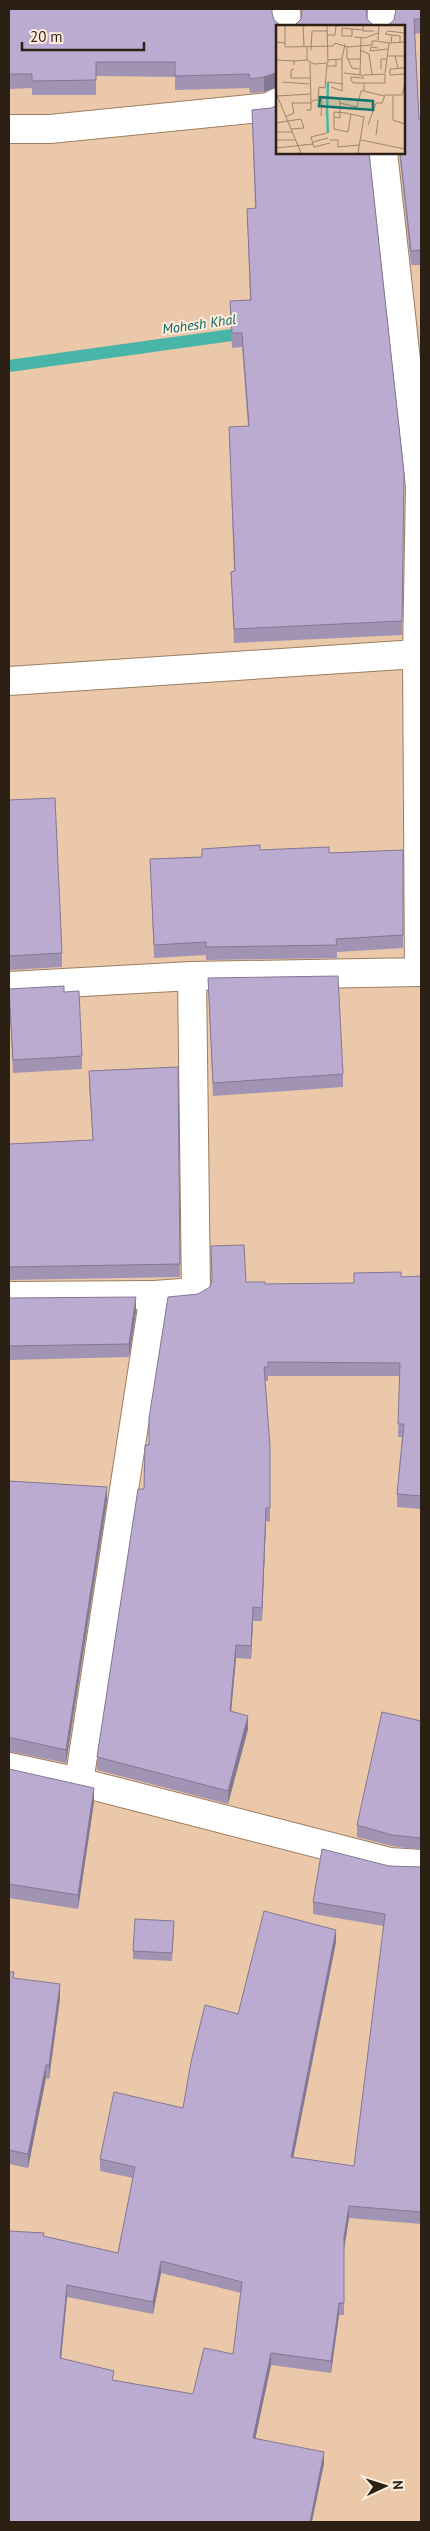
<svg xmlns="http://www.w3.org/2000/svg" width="430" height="2531" font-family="'PT Sans',sans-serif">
  <rect width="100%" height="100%" fill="#eac8a9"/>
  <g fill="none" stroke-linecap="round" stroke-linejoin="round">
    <path stroke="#49b5a8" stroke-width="12" d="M9 366 246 333"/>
    <g stroke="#9c7d60" stroke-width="30">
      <g id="minor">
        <path d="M286 9 287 26"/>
        <path d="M381 26 382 9"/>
        <path d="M9 129H50L269 107 278 102"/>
        <path d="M9 681 417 654"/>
        <path d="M192 976 196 1292 154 1295 79 1782 390 1862 421 1864"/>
        <path d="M9 986 192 976 419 972 417 654 420 487 383 152"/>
        <path d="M9 1296 154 1295"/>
        <path d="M9 1767 79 1782"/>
      </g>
    </g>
    <use href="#minor" stroke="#fff" stroke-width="28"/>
  </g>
  <g fill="#a193b4" fill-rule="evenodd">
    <path d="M9 9H272L264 92 250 93 249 88 175 90V77L96 76V95H32V88L9 89Z"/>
    <path d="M421 9V33L415 34 419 120 421 119V265H411L399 152H404L388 25Z"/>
    <path d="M271 108 404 473 402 635 234 643 231 572 234 571 229 427H248L242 347 232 348 230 316V301L250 300 247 209 255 208 252 110Z"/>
    <path d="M9 800 62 953V967L9 970Z"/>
    <path d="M202 849 260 850 329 853 403 850V948L337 952V958L206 960V955L154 958 150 859 202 857Z"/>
    <path d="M208 978 343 1074V1087L213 1096Z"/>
    <path d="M9 989 64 992 82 1056V1069L13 1073Z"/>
    <path d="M178 1067 180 1277 9 1280V1144L93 1140 89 1085V1071Z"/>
    <path d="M421 1276V1509L397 1507V1494L402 1437H398L400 1376H268V1381H265L270 1446V1522L266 1521 262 1621H253L251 1659 236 1658 231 1712 248 1729 228 1804 97 1770V1757L144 1489 149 1445 198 1294 246 1282 265 1284 354 1283 401 1277Z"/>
    <path d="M9 1298 136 1311 129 1357 9 1360Z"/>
    <path d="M9 1481 107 1500 66 1763 12 1752H9Z"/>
    <path d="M421 1721V1850L392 1846 357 1837V1825Z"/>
    <path d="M9 1769 94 1802 78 1909 9 1898Z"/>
    <path d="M389 1866 421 1867V2224L349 2218 344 2249V2315H339L331 2373 271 2365 255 2438 324 2464 9 2522 44 2236 118 2253 133 2178 100 2171V2159L183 2108 238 2014 336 1942 293 2157 354 2166 384 1926 313 1914V1902ZM161 2273 241 2293 233 2354 193 2394 114 2381 61 2358 67 2297 153 2314Z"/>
    <path d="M174 1929 172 1961 133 1959V1951Z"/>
    <path d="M9 1972 14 1978 60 1998 49 2079 46 2078 28 2168 9 2164Z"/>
  </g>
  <g fill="#837892">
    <path d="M278 72V87L264 92V77Z"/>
    <path d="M136 1297V1311L129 1357V1344Z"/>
    <path d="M107 1487V1500L66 1763V1750Z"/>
    <path d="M266 1508V1521L262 1621V1608Z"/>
    <path d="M253 1607V1621L251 1659V1646Z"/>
    <path d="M236 1645V1658L230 1724V1711Z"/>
    <path d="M248 1716V1729L228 1804V1791Z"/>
    <path d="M94 1788V1802L78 1909V1895Z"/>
    <path d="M336 1930V1942L291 2169V2157Z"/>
    <path d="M60 1984V1998L49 2079V2065Z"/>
    <path d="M46 2065V2078L28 2168V2154Z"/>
    <path d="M349 2206V2218L344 2249V2237Z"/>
    <path d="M161 2261V2273L153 2314V2302Z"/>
    <path d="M67 2285V2297L60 2370V2358Z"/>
    <path d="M339 2303V2315L331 2373V2361Z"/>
    <path d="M271 2353V2365L253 2450V2438Z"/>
    <path d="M324 2452V2464L312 2522H310Z"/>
  </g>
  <g fill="#bbabd1" stroke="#837892" fill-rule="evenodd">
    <path d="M9 9H272V13L274 20 280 25 284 26H278V72L264 77 250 79 249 74 175 76V62H96V80L32 81V74H9Z"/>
    <path d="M302 9H366L367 19 372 24 378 26H290L295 25 301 19Z"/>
    <path d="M396 9H421V19H414L419 120 421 119V250L411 251 400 152H404V26H384L388 25 394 20Z"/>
    <path d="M278 105V152H369L404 473 402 621 234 629 231 572 235 571 229 427 249 426 242 333H232L230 301 251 300 247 209 256 208 252 110 271 108Z"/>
    <path d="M55 798 62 953 9 956V800Z"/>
    <path d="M260 845V850L329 847V853L403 850V935L336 939 337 945 206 947V942L154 945 150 859 202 857V849Z"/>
    <path d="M338 976 343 1074 213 1083 208 978Z"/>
    <path d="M64 986V992L79 991 82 1056 13 1060 9 989Z"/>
    <path d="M178 1067 180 1264 9 1267V1144L93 1140 89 1071Z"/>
    <path d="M244 1245 246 1282H265V1284L354 1283V1273L401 1272V1277L421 1276V1496L397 1494 404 1424H398L400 1363 268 1362V1367H264L270 1446V1508H266L262 1608 253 1607 251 1646 236 1645 230 1711 248 1716 228 1791 97 1757 138 1489H144L145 1445H149V1418L168 1297 198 1294 210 1287 212 1279 211 1246Z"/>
    <path d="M136 1297 129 1344 9 1346V1298Z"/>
    <path d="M9 1481 107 1487 66 1750 12 1738H9Z"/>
    <path d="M382 1712 421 1721V1838L392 1835 357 1825Z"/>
    <path d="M9 1769 94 1788 78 1895 9 1884Z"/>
    <path d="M322 1849 389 1866 421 1867V2212L349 2206 344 2237V2303H339L331 2361 271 2353 253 2438 324 2452 310 2522H9V2231L44 2233 43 2236 118 2253 135 2167 100 2159 114 2092 183 2108 191 2062 205 2005 238 2014 264 1911 336 1930 291 2157 354 2166 385 1914 313 1902ZM161 2261 242 2282 233 2354 204 2348 193 2394 112 2380 114 2371 60 2358 67 2285 153 2302Z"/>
    <path d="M135 1919 174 1921 172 1953 133 1951Z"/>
    <path d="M9 1972H14L13 1978 60 1984 49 2065H46L28 2154 9 2150Z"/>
  </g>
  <g text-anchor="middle" stroke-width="4" stroke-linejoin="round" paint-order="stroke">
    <g font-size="14" font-style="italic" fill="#07655c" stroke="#feeddd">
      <text transform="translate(199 324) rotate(-8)" y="5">Mohesh Khal</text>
    </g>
  </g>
  <g transform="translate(276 25)">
    <rect width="129" height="129" fill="#eac8a9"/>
    <path fill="none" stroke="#49b5a8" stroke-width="2.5" d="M51 86 52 57M51 86 52 108"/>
    <path fill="none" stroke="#9e846d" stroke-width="1" d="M27 0 28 21M87 1V6H98M76 4 66 3V11H76V4L87 5M109 9 112 6 129 8M109 9 116 10 115 18M51 10H59L60 1 68 0M116 10 124 11V18M78 12 89 13 102 8M85 13 84 50 88 51M102 15 103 0M0 17 9 18V22L57 21 59 18 72 22M9 18V0M102 23 95 22 94 26 112 24M35 25 36 6H51M84 25 93 29 96 49M111 31H119L122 43M119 31H128L129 37M72 34 76 43 83 44M84 34H71V22L96 20V16H100L113 18M0 35 18 36M31 35 38 39 52 38 51 0M52 35 66 34 69 19M51 39 49 63 43 62 42 73 64 74V93L58 92M18 40V36L31 35V21M51 41H60V34M128 43 114 44V50L128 49M18 44 15 45V53H34M105 44V34H110M68 48 84 50M109 48 113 18 129 17M88 50 109 49V58H77L75 55V52L88 53M6 57 33 59M52 57 67 59M88 58V66L108 71M55 62 66 66V34M0 68 25 128M1 71 34 69M117 71V95L129 99M64 78 81 82 85 66H88M30 85H35V78L38 75H46L45 91M75 89 72 107 58 104V87L70 88 88 92 82 128M9 92 18 88 16 78H35L34 38M0 98 25 94 28 103 15 104M92 100 100 78H106L109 70H126L129 58M0 107H16M100 110 102 95M0 115H20M54 115H62V122L83 120M85 115 129 124M37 117 52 113M37 119 38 122 54 118M0 123 37 119 35 112 51 108"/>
    <path fill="#0f766e" fill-opacity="0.15" stroke="#0f766e" stroke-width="2.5" d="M44 72 97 76V85L43 81Z"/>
    <rect width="129" height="129" fill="none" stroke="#2c1f13" stroke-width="2.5"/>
  </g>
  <rect width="430" height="2531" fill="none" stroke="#2c1f13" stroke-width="20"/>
  <g transform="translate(385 2486) rotate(86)" stroke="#feeddd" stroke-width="4" paint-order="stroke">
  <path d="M0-4L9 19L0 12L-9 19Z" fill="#2c1f13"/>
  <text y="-8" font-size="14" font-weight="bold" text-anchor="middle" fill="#2c1f13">N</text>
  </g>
  <path d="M22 42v8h122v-8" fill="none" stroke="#2c1f13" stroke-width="2.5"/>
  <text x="30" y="42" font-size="15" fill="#2c1f13" stroke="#feeddd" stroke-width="4" paint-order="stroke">20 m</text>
</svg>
